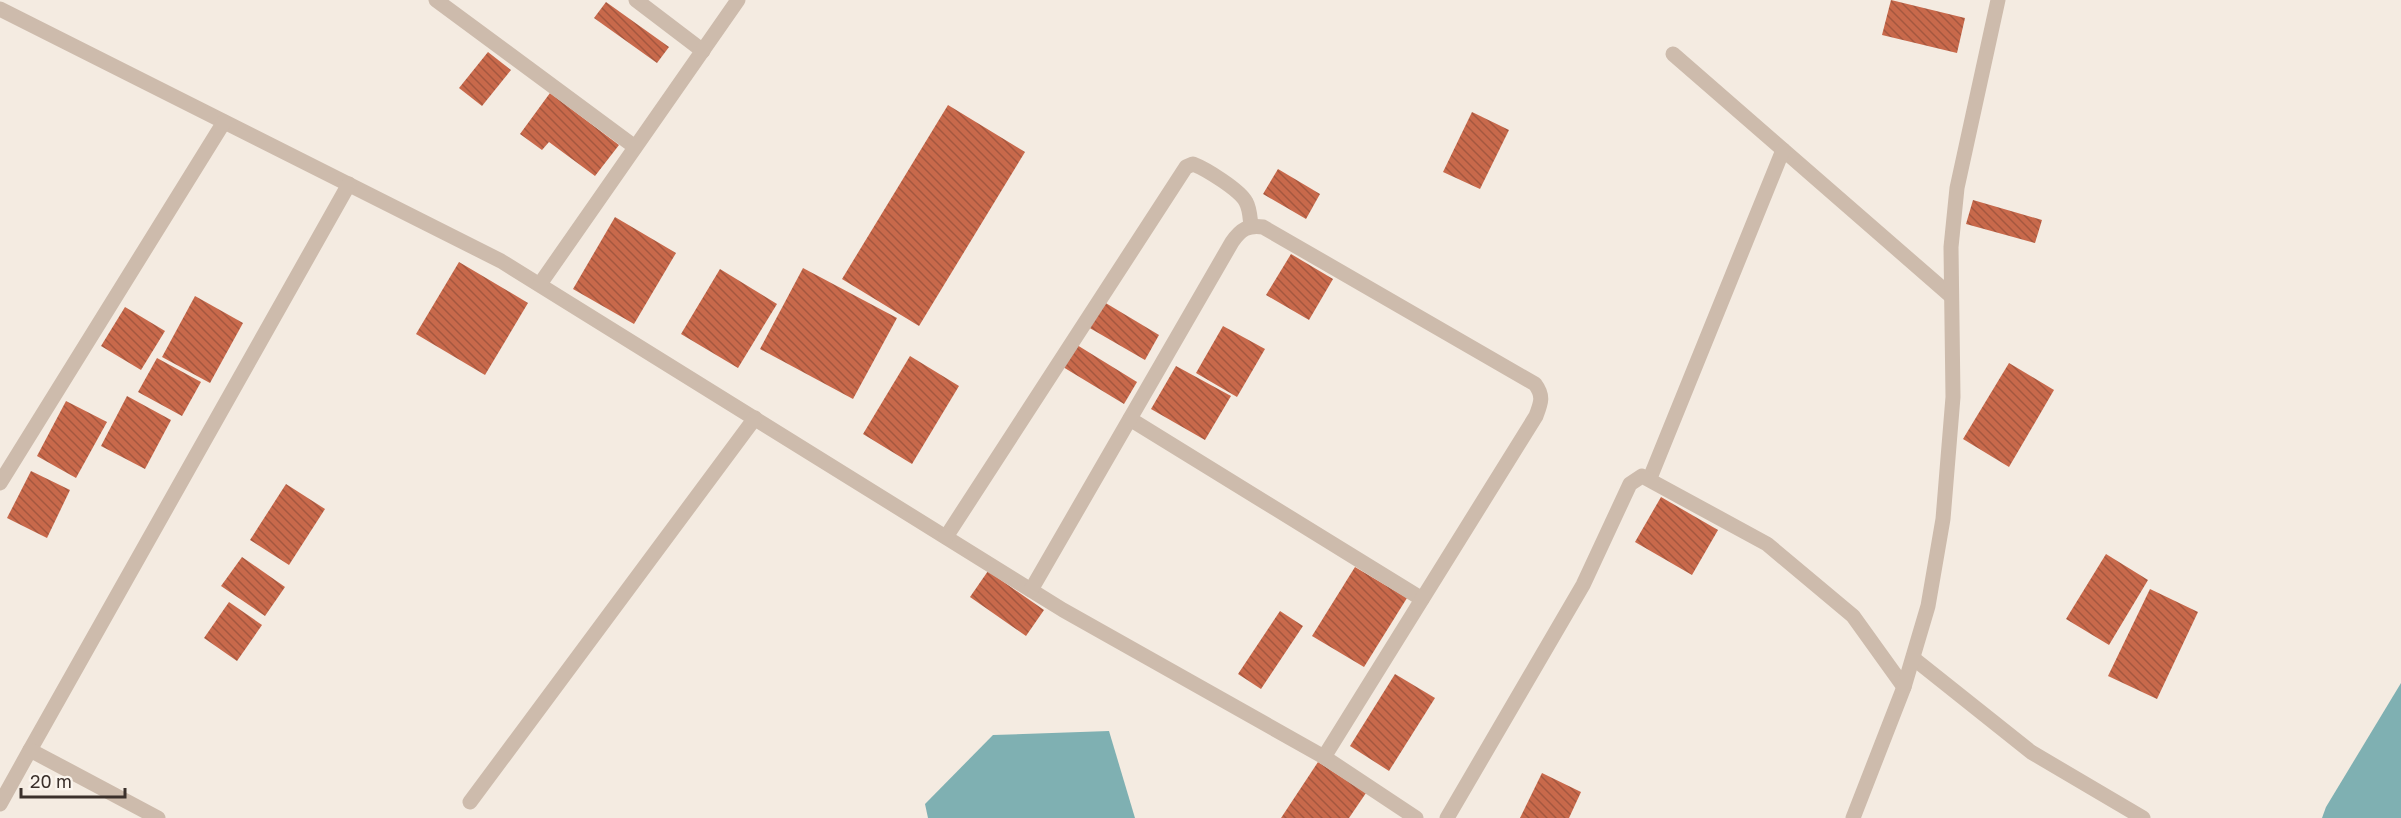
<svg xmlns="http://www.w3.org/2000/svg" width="2401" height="818" font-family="'Golos Text',sans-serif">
  <defs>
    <pattern id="building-back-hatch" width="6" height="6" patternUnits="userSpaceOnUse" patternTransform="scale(1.5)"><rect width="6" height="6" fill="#c8694b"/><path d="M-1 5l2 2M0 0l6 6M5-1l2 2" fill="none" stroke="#a4573f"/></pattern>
  </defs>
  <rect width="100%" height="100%" fill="#f4ebe1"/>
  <g fill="#7fb0b2">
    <path d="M2401 683V818H2322L2326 807Z"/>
    <path d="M1109 731 1135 818H928L925 804 993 735Z"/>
  </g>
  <g fill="url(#building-back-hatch)">
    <path d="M1891 0 1965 18 1957 53 1882 35Z"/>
    <path d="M606 2 669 47 657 63 594 18Z"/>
    <path d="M488 52 511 70 482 106 459 88Z"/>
    <path d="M550 93 619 145 595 176 549 142 542 150 520 134Z"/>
    <path d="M948 105 1025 152 919 326 842 279Z"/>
    <path d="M1472 112 1509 130 1480 189 1443 172Z"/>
    <path d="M1278 169 1320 194 1306 219 1263 194Z"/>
    <path d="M1973 200 2042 220 2035 243 1966 224Z"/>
    <path d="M615 217 676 253 634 324 573 289Z"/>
    <path d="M1291 254 1333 279 1309 320 1266 295Z"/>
    <path d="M459 262 528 303 485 375 416 334Z"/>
    <path d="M803 268 897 318 853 399 760 349Z"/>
    <path d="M720 269 777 304 738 368 681 334Z"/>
    <path d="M195 296 243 323 210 383 162 357Z"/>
    <path d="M1104 302 1159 335 1145 360 1088 327Z"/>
    <path d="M125 307 165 331 141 370 101 346Z"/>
    <path d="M1223 326 1265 349 1237 397 1196 373Z"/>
    <path d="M1077 345 1137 382 1124 404 1063 367Z"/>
    <path d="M910 356 959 386 912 464 863 434Z"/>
    <path d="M157 358 201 382 182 416 138 392Z"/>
    <path d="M2009 363 2054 390 2009 467 1963 439Z"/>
    <path d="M1176 366 1231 396 1205 440 1151 409Z"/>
    <path d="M127 396 171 420 145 469 101 446Z"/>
    <path d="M66 401 107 422 76 478 37 456Z"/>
    <path d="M31 471 70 490 47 538 7 518Z"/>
    <path d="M286 484 325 509 289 565 250 540Z"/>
    <path d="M1661 497 1718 530 1692 575 1635 542Z"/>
    <path d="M2106 554 2148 580 2109 645 2066 619Z"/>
    <path d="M242 557 285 587 265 616 221 586Z"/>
    <path d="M1355 567 1407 598 1364 667 1312 636Z"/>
    <path d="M988 571 1044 610 1026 636 970 597Z"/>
    <path d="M2150 589 2198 612 2157 699 2108 676Z"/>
    <path d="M229 602 262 625 237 661 204 638Z"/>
    <path d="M1280 611 1303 626 1261 689 1238 674Z"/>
    <path d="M1395 674 1435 698 1389 771 1350 746Z"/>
    <path d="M1318 762 1366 793 1349 818H1281Z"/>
    <path d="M1542 773 1581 792 1569 818H1520Z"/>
  </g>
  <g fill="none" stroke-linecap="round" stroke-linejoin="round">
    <g stroke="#cdbbac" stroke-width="15">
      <path d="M436 0 635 147"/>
      <path d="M636 0 703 51"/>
      <path d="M0 9 501 261 1063 610 1324 757 1416 818"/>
      <path d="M1673 54 1951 296"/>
      <path d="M540 284 738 0"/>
      <path d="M1130 419 1422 599"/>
      <path d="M1650 478 1783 150"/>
      <path d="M0 483 224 122"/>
      <path d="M946 537 1186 167 1193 164C1206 169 1240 190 1246 202 1250 209 1250 218 1251 226"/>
      <path d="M1031 590 1232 242C1241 229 1248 225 1263 227L1535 384C1544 396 1541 403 1536 416L1324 757"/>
      <path d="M1913 658 2031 752 2143 818"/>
      <path d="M30 750 349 184"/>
      <path d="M470 802 755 418"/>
      <path d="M0 804 30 750 158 818"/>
      <path d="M1447 818 1583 585 1630 484 1642 476 1767 544 1853 616 1904 687"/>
      <path d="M1853 818 1904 687 1928 606 1943 519 1953 397 1951 247 1957 188 1998 0"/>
    </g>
  </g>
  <path d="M21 788v9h104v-9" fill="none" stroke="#3b302b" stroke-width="3"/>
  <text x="30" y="788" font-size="18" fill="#3b302b" stroke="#fbf5ee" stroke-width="4.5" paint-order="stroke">20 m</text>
</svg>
